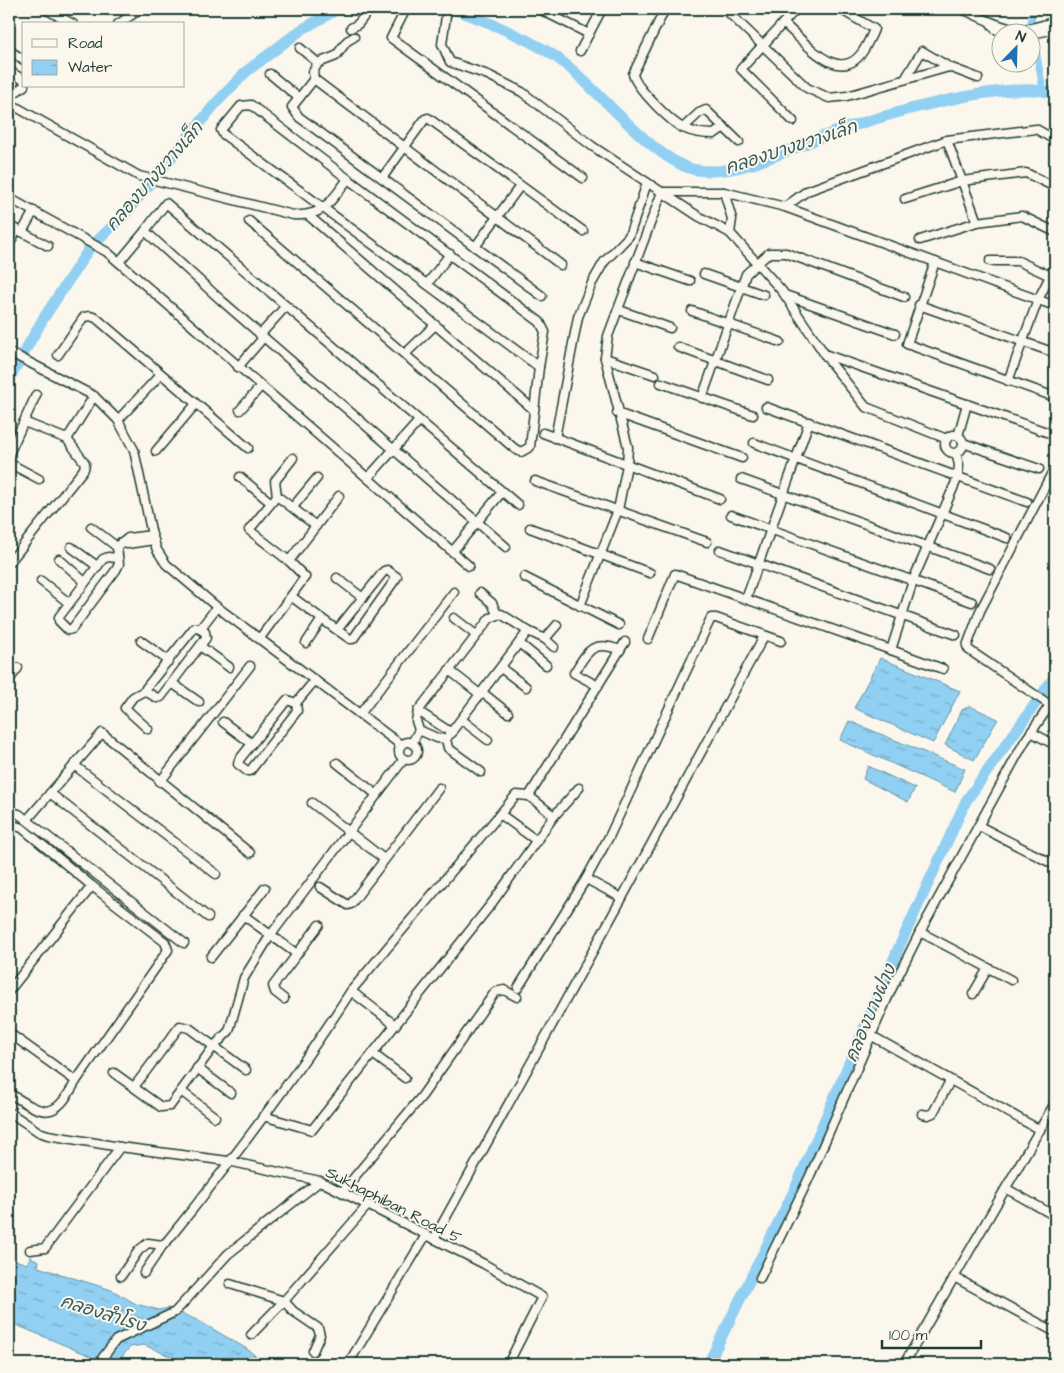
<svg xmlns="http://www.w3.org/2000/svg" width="1064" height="1373" font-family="'Architects Daughter','Playpen Sans Thai',sans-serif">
  <defs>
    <pattern id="water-ripples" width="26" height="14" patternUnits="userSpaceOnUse" patternTransform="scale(1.25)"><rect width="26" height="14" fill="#91d0f2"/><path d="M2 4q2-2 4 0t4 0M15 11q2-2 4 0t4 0" fill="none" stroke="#76aac5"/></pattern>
  </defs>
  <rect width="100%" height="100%" fill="#fbf7ec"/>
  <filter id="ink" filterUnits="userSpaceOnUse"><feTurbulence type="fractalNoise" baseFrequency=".02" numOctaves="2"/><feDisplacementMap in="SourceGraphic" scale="10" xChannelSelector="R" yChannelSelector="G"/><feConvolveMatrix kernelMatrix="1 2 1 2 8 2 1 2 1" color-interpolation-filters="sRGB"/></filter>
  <g filter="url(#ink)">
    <g fill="url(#water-ripples)" stroke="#6395a6">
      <path d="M880 658 960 691 933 743 854 708Z"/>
      <path d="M970 706 998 719 974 760 945 745 962 710Z"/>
      <path d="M849 721 965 769 955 792 840 740Z"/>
      <path d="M868 766 915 788 908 802 863 779Z"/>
      <path d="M30 1257 39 1261 38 1267 112 1290 136 1304 159 1310 169 1308 199 1321 247 1349 265 1364H188L144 1345 130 1347 116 1364H102L88 1355 9 1322V1258L27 1264Z"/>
    </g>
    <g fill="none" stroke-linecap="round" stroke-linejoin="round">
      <path stroke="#91d0f2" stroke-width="7" d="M1033 9 1031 22 1043 89"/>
      <g stroke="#91d0f2" stroke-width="11">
        <path d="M454 9C486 21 521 35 550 53 592 79 653 163 697 170 738 177 789 149 827 135 874 117 1011 77 1055 94"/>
        <path d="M9 379 43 319 89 249 126 213 216 103 247 71 301 30 338 9"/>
        <path d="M708 1364 795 1189 899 947 966 801 1055 676"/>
      </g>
      <g stroke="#1f3d34" stroke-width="11">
        <g id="minor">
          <path d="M45 9 73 24"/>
          <path d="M406 9 391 38 583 178"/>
          <path d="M447 9 442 44 450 62 488 75 522 92 592 146 698 216 730 233 732 219 724 192"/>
          <path d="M539 9 589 34"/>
          <path d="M665 9 633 74C635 87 671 122 683 128 692 132 704 134 714 134L724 127"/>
          <path d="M725 9 807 88 829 98 847 96 949 67 978 78"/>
          <path d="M962 9C978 16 1004 30 1021 29 1032 29 1044 24 1055 22"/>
          <path d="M990 22 995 29 1002 32"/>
          <path d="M783 23C806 42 842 91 866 46 869 40 872 35 874 29L840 9"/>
          <path d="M118 24 141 9"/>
          <path d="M351 28 358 24 370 9"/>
          <path d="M1032 34 1055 29"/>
          <path d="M354 37 347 41 336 56 318 63 313 72 314 79 561 265"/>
          <path d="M300 48 318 63"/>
          <path d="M10 51 24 60"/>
          <path d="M580 51 602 9"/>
          <path d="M9 71 24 80"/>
          <path d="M270 74 299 98"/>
          <path d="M314 79 292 107 299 117 542 296"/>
          <path d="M905 79 922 51 949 67"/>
          <path d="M9 97 24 86"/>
          <path d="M9 103 139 176 293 215C324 217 331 201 348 179L540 322 545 332 539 367"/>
          <path d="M793 121 741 69 796 9"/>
          <path d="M683 128 699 113 706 110 739 142"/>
          <path d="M947 140 977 222"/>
          <path d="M382 178 425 119 428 118 583 231"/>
          <path d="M662 192H724L785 207 1055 306"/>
          <path d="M9 198 107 252 469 566"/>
          <path d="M905 199 962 181 1026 173 1055 187"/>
          <path d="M785 207 807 191 947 140 1036 129 1055 140"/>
          <path d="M309 216 534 410"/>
          <path d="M249 221 515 449 521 452 530 447 539 367 223 134 221 130 241 106 251 105 348 179"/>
          <path d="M9 226 22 232 34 211"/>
          <path d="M145 231 222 301 506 547"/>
          <path d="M22 232 48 246"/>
          <path d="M730 233 782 291 830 362 866 407 947 439"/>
          <path d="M920 240 977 222 1022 216 1055 232"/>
          <path d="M9 245 17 230"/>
          <path d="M475 247 520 186"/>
          <path d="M990 261H1018L1055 278"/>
          <path d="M119 262 145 231 166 203 518 505"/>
          <path d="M635 262 690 281"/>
          <path d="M935 262 907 344 1055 397"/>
          <path d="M704 274 764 295"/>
          <path d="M428 283 450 254"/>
          <path d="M785 295 895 334"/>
          <path d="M919 305 1055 353"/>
          <path d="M619 310 670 328"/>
          <path d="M692 311 780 342"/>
          <path d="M260 335 286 306"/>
          <path d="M678 347 768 380"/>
          <path d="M9 352 94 396 118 420 134 450 152 535 157 550 166 564 217 607 401 745"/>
          <path d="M405 354 434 326"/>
          <path d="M824 354 1055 435"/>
          <path d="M58 355 84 317 90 316 96 318 248 448"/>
          <path d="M605 358 655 375"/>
          <path d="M238 367 263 338"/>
          <path d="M1008 381 1038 300 1055 266"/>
          <path d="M661 383 753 415"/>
          <path d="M702 398 746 274 769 253H786L904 297"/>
          <path d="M766 407 1027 502"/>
          <path d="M240 410 261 386"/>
          <path d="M617 413 742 458"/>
          <path d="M118 420 160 375"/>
          <path d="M543 433 720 499"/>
          <circle cx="954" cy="444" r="9"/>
          <path d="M958 436 967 404"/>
          <path d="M555 438 578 317 592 283 604 262 629 236 647 183"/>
          <path d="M67 439 94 396"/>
          <path d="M754 443 1007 538"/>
          <path d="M963 443 1039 469"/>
          <path d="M156 451 195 405"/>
          <path d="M9 454 36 395"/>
          <path d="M9 463 39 479"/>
          <path d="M240 477 270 502"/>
          <path d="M368 478 419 421"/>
          <path d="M741 479 990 569"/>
          <path d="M535 481 707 542"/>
          <path d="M277 496 275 481 293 458"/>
          <path d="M293 507 317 478"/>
          <path d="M731 515 972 602"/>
          <path d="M91 527 117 547 128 538 152 535"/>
          <path d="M530 528 650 573"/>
          <path d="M121 542 127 544 154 540"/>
          <path d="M71 547 97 566"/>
          <path d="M720 550 956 635"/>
          <path d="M453 551 502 492"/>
          <path d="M117 558 108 557 103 559 59 617V621L68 630 72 629 116 570 119 564 117 547"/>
          <path d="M59 559 85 582"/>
          <path d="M289 561 339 496"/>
          <path d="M9 563 84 469 85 463 67 439 24 422"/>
          <path d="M524 577 619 625"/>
          <path d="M337 578 363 598"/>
          <path d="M41 581 69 603"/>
          <path d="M480 593 492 603 497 614"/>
          <path d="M292 597 337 630 384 571 387 570 397 577 353 639H350L337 630"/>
          <path d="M746 599 809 422"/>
          <path d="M580 606 618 510 627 465 628 447 605 358 608 336 662 192"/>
          <path d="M454 618 476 635"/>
          <path d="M194 628H198L205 632 206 638 161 697 157 698 147 692 146 688Z"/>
          <path d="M200 629 217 607"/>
          <path d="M528 631 545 639 554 647"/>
          <path d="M260 638 305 577 289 561 249 530 277 496 316 526"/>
          <path d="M545 639 557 625"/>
          <path d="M648 639 675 574 891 650 914 578 958 477 959 465 956 453"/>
          <path d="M141 641 169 661"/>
          <path d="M306 643 322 619"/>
          <path d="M519 643 546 665"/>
          <path d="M200 646 229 667"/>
          <path d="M891 650 943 669"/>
          <path d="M501 668 526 687"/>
          <path d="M449 670 481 695"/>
          <path d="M9 680 18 668"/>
          <path d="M172 683 199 702"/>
          <path d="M598 686 574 673C587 652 592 639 620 650"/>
          <path d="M146 690 133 697 125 708 148 729"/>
          <path d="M483 693 508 713"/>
          <path d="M287 700 296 703 297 711 250 771H247L238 764 239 760Z"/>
          <path d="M296 703 315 680"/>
          <path d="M1050 705 969 650 967 646 980 611 1055 467"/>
          <path d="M418 711 452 733"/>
          <path d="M360 714 454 592"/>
          <path d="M462 720 488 740"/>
          <path d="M223 722 251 743"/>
          <path d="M1031 732 1055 745"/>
          <path d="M446 739 448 748 481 772"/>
          <circle cx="408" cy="751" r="9"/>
          <path d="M412 743 419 730 416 721 418 711 490 618 501 614 528 631 446 739 437 738 419 730"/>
          <path d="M337 763 377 795"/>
          <path d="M74 765 216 874"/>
          <path d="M160 782 250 666"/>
          <path d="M50 793 208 917"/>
          <path d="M529 796 625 642"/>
          <path d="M312 803 384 859"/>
          <path d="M9 811 19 814 184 943"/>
          <path d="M500 814 537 841"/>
          <path d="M27 820 102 733 250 853"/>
          <path d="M979 826 1055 865"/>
          <path d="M9 827 13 825 22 828 92 886 165 942 168 950 76 1081C54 1121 45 1116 9 1093"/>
          <path d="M586 879 622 898"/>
          <path d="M320 887 348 905 351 904 439 788"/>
          <path d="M243 915 297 954"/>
          <path d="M920 932 1011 980"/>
          <path d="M211 957 265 888"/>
          <path d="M518 988 586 879 610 835 711 618H716L781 641"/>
          <path d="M9 991 92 886"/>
          <path d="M351 991 395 1025"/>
          <path d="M973 994 988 968"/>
          <path d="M284 999 275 992 273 986 319 925"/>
          <path d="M9 1033 76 1081"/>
          <path d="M872 1036 1040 1130"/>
          <path d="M373 1054 405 1078"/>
          <path d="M197 1068 231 1093"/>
          <path d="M114 1073 161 1107 170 1106 214 1046 229 1031 244 978 270 936 404 759"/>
          <path d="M134 1087 180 1026 189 1028 246 1070"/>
          <path d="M181 1091 215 1117"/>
          <path d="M9 1112 39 1132 48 1135 120 1147 228 1161 320 1181 484 1264 542 1297 508 1364"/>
          <path d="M922 1114 928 1115 933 1113 950 1081"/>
          <path d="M263 1116 312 1130 492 903 554 816 579 788"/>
          <path d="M1007 1189 1055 1216"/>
          <path d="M342 1192 422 1096 495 992 504 990 517 997"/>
          <path d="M434 1239 622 898 764 636"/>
          <path d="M30 1250 45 1248 120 1147"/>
          <path d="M144 1273 163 1245"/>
          <path d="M121 1276 139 1250 148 1243 163 1245 168 1240C231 1162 297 1075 351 991L516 795 529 796 554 816"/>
          <path d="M954 1277 1055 1332"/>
          <path d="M760 1278 809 1178 891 990 920 932 1025 741 1055 698"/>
          <path d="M230 1284 284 1301 368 1205"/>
          <path d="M251 1335 284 1301 293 1311 318 1328 320 1335 313 1351"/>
          <path d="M98 1364 116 1340 175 1312 228 1254 320 1181"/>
          <path d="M348 1364 426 1235"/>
          <path d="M904 1364 1055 1103"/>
        </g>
      </g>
      <use href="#minor" stroke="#fbf7ec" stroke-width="8"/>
    </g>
  </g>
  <g text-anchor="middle" stroke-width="4" stroke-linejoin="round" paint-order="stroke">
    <g font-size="16" fill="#1f3d34" stroke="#fbf7ec">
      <text transform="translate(394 1204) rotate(27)" y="6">Sukhaphiban Road 5</text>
    </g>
    <g font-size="18" font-style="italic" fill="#365a5a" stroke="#fbf7ec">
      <text transform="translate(791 147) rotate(-18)" y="6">คลองบางขวางเล็ก</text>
      <text transform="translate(154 176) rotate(-49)" y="6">คลองบางขวางเล็ก</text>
      <text transform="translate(870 1013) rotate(-67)" y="6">คลองบางฝาง</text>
      <text transform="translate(103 1313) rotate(17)" y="6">คลองสำโรง</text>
    </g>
  </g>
  <rect width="1064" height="1373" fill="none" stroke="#fbf7ec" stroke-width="30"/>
  <rect x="15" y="15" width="1034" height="1343" fill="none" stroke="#1f3d34" stroke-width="2" filter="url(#ink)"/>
  <rect x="22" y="22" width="162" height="65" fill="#fbf7ec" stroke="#a3ada2"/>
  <rect x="32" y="39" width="25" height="8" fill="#fbf7ec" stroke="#a3ada2"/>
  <text x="68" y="48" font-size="15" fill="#1f3d34">Road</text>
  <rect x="32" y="60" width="25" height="15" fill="url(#water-ripples)" stroke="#a3ada2"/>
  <text x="68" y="72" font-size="15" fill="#1f3d34">Water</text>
  <g transform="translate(1016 48) rotate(23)"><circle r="24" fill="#fbf7ec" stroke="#a3ada2"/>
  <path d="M0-4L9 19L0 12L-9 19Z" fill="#1f6fb2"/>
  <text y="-8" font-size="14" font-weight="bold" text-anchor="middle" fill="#1f3d34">N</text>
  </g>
  <path d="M882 1340v8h99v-8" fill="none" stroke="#1f3d34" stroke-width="2.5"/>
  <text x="889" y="1340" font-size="15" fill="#1f3d34" stroke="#fbf7ec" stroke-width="4" paint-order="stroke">100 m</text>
</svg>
